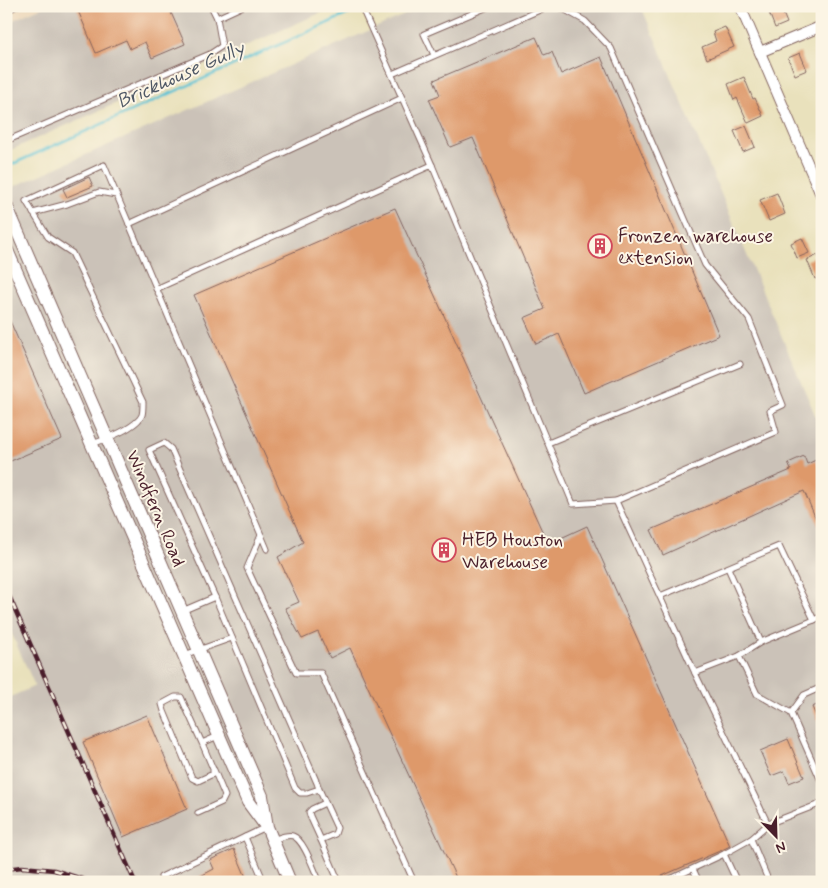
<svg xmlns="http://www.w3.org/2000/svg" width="828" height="888" font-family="Mynerve,sans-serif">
  <rect width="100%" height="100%" fill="#fcf5e5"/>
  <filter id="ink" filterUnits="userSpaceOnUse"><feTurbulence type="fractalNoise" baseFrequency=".02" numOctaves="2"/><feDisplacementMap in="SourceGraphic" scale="10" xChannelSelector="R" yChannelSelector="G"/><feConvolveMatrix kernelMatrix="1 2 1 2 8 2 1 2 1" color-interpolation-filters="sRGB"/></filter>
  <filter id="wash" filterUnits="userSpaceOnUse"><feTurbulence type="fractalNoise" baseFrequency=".0096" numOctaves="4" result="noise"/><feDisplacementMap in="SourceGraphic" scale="20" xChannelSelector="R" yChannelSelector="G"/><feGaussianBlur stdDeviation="1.12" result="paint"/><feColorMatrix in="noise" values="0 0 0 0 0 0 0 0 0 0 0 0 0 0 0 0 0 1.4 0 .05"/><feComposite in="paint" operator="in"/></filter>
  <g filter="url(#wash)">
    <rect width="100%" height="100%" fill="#e9e1bc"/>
    <path fill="#ecd7ba" d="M6 6H45L6 23Z"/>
    <g fill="#cbc2b8">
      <path d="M45 6H336L6 152V23Z"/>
      <path d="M425 6H641L822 431V882H6V699L35 686 6 621V190Z"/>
    </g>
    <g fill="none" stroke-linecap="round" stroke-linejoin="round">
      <path stroke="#59c2d5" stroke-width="2.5" d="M6 167 366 6"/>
    </g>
    <g id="blocks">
      <g fill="#de996a">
        <path d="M76 6H168L185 44 152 58 145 42 130 49 126 40 96 53Z"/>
        <path d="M777 6H780L787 23 775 28 768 10Z"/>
        <path d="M725 27 734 47 707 59 702 47 716 41 713 32Z"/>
        <path d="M536 37 544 55 552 52 561 74 601 57 719 335 584 393 559 334 536 344 524 318 545 309 473 138 450 147 429 99 440 95 434 80Z"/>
        <path d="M800 53 807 70 795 75 788 58Z"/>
        <path d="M744 77 753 99 755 98 763 116 748 123 737 98 734 100 728 84Z"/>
        <path d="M746 126 755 147 743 152 734 131Z"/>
        <path d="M89 177 93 186 67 197 63 189Z"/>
        <path d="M777 193 785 214 769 221 760 200Z"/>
        <path d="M395 208 548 544 587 526 730 846 722 850 648 882H458L350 648 330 658 318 632 302 639 285 608 299 602 278 557 303 542 194 295Z"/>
        <path d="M802 238 809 253 797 258 791 243Z"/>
        <path d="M818 255 822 264V276L815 279 807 260Z"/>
        <path d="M6 312 62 439 6 463Z"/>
        <path d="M804 456 807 464 816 460 822 473V533L804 491 663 555 651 530 791 470 788 463Z"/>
        <path d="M822 703V729L812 707Z"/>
        <path d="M147 715 187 809 123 837 83 742Z"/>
        <path d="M788 739 804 777 789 783 784 771 771 776 760 751Z"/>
        <path d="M234 849 248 882H189L214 869 210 860Z"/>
      </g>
    </g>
  </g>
  <g filter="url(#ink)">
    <use href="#blocks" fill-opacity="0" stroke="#82635e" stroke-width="1"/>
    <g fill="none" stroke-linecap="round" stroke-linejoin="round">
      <g stroke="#82635e" stroke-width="7">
        <g id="service">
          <path d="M211 6 217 18"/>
          <path d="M361 6 432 165 573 504 616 501"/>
          <path d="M558 6 585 21 611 48 705 265 749 319 783 405 770 411 776 432 616 501 695 673 768 824"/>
          <path d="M6 11 16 6"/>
          <path d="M434 55 424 34 490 6"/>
          <path d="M392 74 549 6"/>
          <path d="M6 141 210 54 222 46 217 18 243 6"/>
          <path d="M33 213 67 204 99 192 116 195"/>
          <path d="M129 224 402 98"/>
          <path d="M156 289 432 165"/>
          <path d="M548 443 740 364"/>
          <path d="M92 444C105 440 137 427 142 415 143 412 143 406 143 402L72 253 48 237 26 201 104 165 267 549"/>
          <path d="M261 535 247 568 296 673H321L414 882"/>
          <path d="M728 568 761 642"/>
          <path d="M660 596 779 546 814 620 761 642 739 656 695 673"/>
          <path d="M182 611 215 597"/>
          <path d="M814 620 822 616"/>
          <path d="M184 655 232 638"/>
          <path d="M739 656 757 694 791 713 822 783"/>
          <path d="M791 713 804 695 822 687"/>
          <path d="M202 743 213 769V774L198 781 192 778 164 711 162 704 175 697H181L202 743 218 736"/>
          <path d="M319 789 307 793H300L295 788 215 597 149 450 164 443 171 449 317 783 319 789 337 828 335 834 321 840 339 882"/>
          <path d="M198 813 222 802 225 796 214 770"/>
          <path d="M245 837 264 882"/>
          <path d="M751 839 769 882"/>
          <path d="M273 840C279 838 287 834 293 836 304 840 313 868 318 878L319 882"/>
          <path d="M321 840 310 816 309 812 312 809 325 803"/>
          <path d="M724 854 737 882"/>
          <path d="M693 869 699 882"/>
          <path d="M163 882 161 877 266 827"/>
          <path d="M664 882 724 854 751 839 768 824 822 803"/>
        </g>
      </g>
      <g stroke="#82635e" stroke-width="12">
        <g id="minor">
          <path d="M740 6 822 197"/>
          <path d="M760 52 822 26"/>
        </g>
      </g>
      <g stroke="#82635e" stroke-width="14">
        <g id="tertiary">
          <path d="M6 205 262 796 267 827 290 882"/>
          <path d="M6 248 248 802 265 825"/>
        </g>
      </g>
      <use href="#service" stroke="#fff" stroke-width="5"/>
      <use href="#minor" stroke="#fff" stroke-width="10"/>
      <use href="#tertiary" stroke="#fff" stroke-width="12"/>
      <g stroke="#4a1f2b" stroke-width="4.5">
        <g id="rail">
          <path d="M6 589 135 882"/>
          <path d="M6 869 22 867 54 870 91 882"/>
        </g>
      </g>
      <use href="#rail" stroke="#fcf5e5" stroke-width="2.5" stroke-dasharray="8" stroke-linecap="butt"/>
    </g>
  </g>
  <defs>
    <g id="building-ring" transform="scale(1.25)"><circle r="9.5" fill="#fcf5e5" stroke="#d1495b" stroke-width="1.5"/><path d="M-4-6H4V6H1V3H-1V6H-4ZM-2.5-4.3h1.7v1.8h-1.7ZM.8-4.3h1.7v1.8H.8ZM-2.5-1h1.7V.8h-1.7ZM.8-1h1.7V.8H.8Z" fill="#d1495b"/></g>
  </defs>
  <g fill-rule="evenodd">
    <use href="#building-ring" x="600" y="246"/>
    <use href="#building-ring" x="444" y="550"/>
  </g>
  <g text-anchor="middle" stroke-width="4" stroke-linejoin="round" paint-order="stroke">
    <g font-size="19" fill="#4a1f2b" stroke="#fcf5e5" text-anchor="start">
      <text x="618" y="242">Fronzen warehouse<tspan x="618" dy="22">extension</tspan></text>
      <text x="462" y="546">HEB Houston<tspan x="462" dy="22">Warehouse</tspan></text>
    </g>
    <g font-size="19" fill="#4a1f2b" stroke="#fcf5e5">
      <text transform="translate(157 508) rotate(67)" y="7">Windfern Road</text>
    </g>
    <g font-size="20" font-style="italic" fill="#4f5866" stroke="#fcf5e5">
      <text transform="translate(180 74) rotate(-24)" y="7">Brickhouse Gully</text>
    </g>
  </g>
  <rect width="828" height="888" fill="none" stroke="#fcf5e5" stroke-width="25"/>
  <g transform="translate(776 836) rotate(157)" stroke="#fcf5e5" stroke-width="4" paint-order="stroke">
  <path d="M0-4L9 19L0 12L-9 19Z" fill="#4a1f2b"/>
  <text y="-8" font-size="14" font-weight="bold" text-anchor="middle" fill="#4a1f2b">N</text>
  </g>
</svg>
